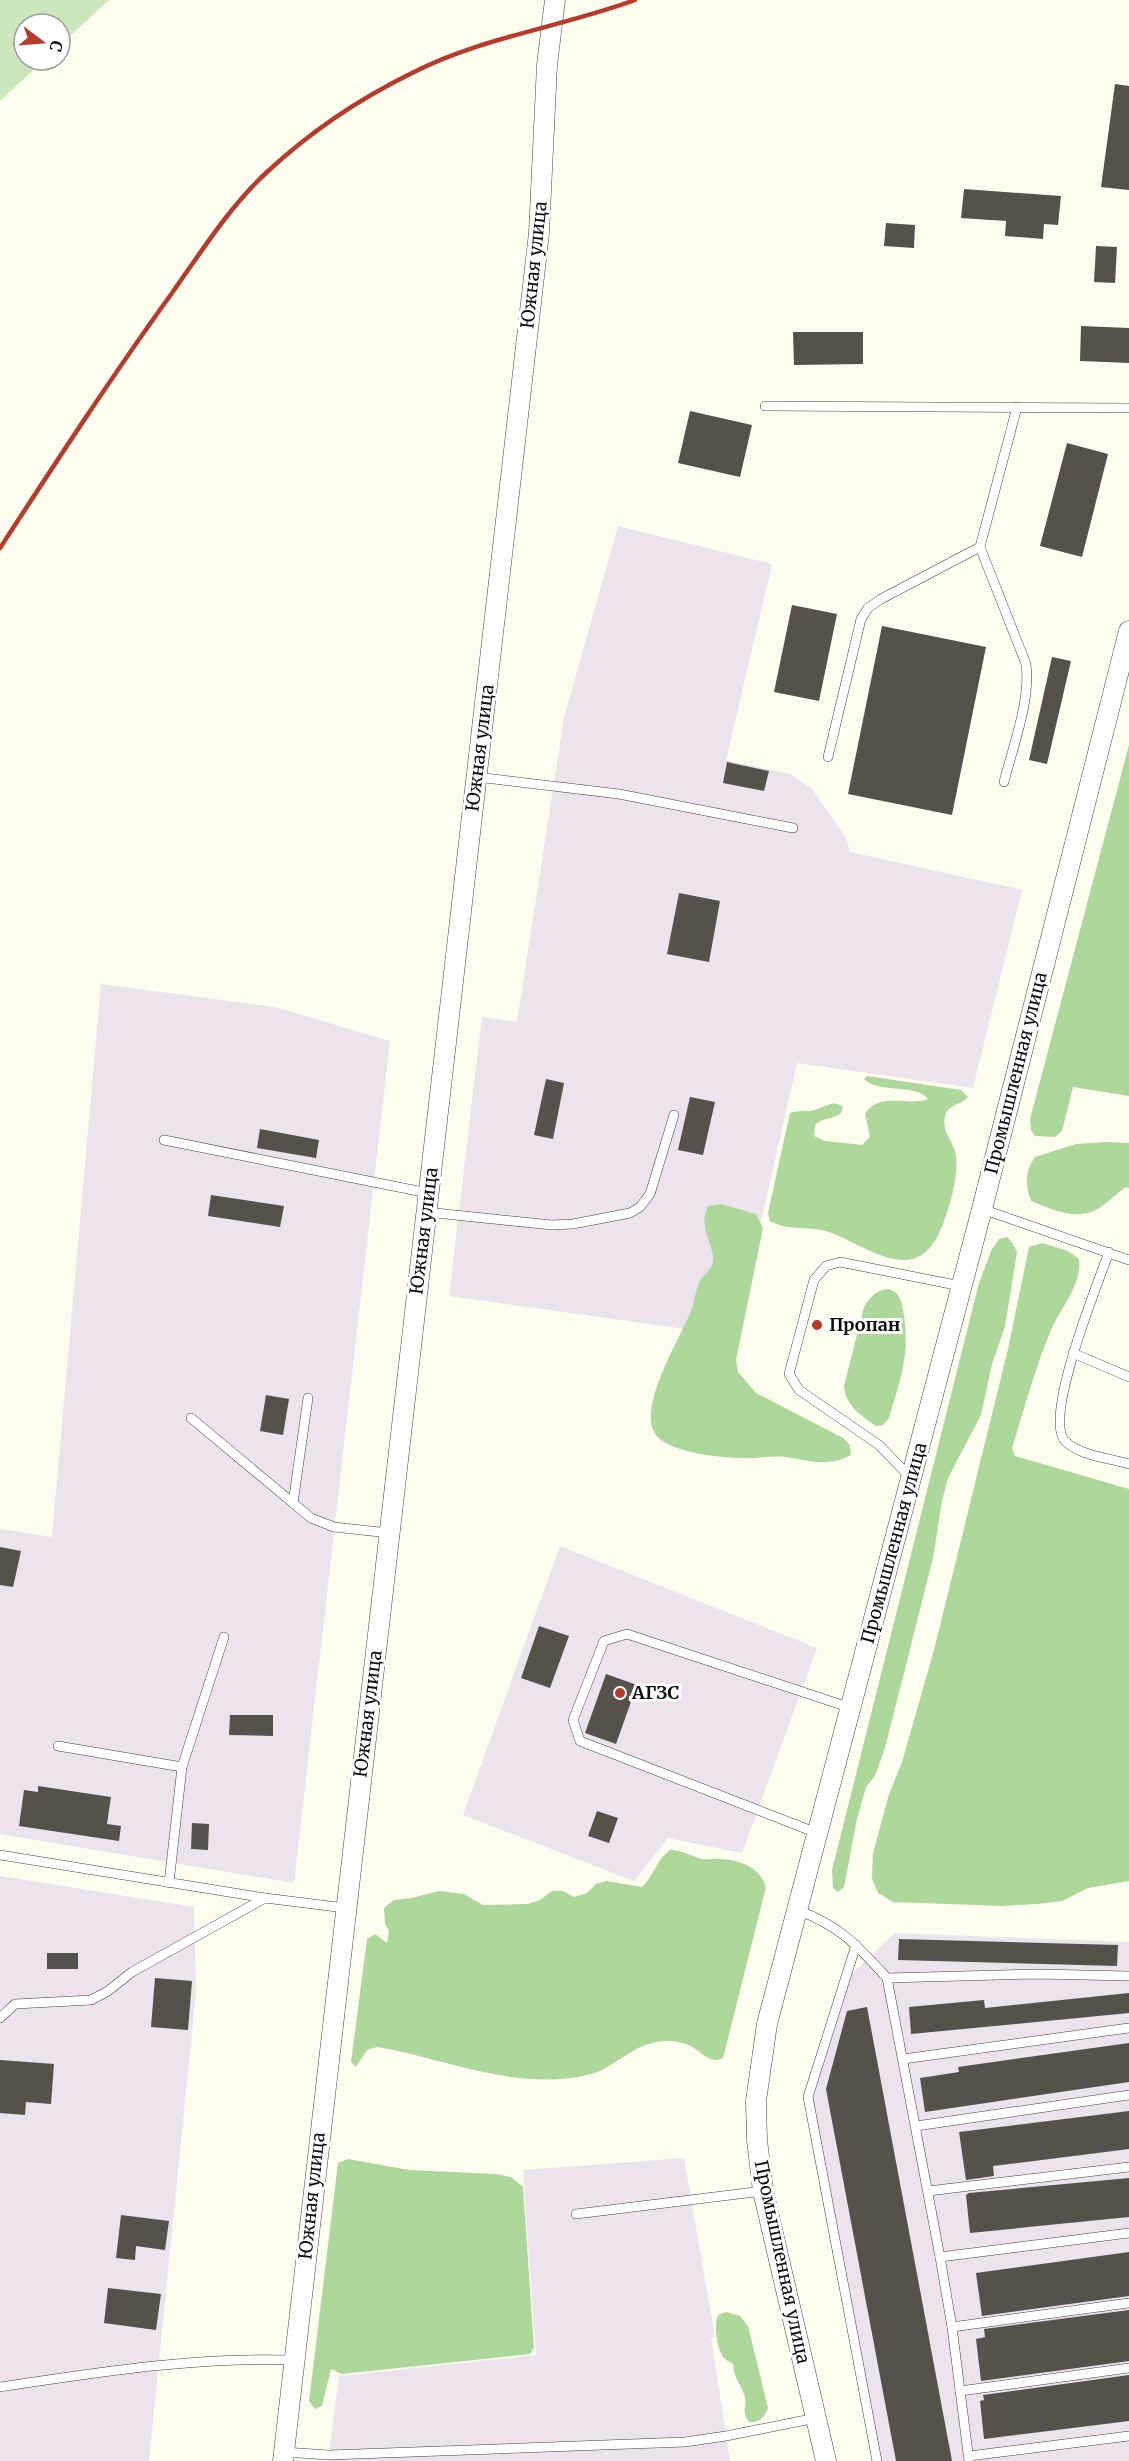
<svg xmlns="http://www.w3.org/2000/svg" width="1129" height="2461" font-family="Merriweather,serif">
  <rect width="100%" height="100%" fill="#fefdf0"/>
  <g fill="#ece3ec">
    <path d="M618 526 772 564 726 760 790 774 812 789 846 838 850 852 1022 890 973 1088 797 1063 735 1336 449 1296 482 1017 517 1022 564 718Z"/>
    <path d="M101 984 275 1007 390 1041 294 1883 0 1834V1529L52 1537Z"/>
    <path d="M560 1546 817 1648 742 1853 668 1838 634 1881 463 1815Z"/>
    <path d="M0 1876 194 1907 196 1992 149 2461H0Z"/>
    <path d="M895 1933 1129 1942V2461H872L804 2097 839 1986Z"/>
    <path d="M684 2158 715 2337 711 2338 730 2461H328L339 2376 536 2355 523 2170Z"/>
  </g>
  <path fill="#cbe7bb" d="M0 0H109L60 45V24H24V60H44L0 101Z"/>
  <g fill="#add79b">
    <path d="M1129 745V1096L1073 1087 1062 1131 1055 1137 1035 1136 1031 1130 1030 1119Z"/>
    <path d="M867 1076 961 1090 968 1097C961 1106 948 1103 945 1117 941 1130 954 1143 956 1155 958 1176 952 1198 945 1218 922 1289 879 1253 832 1233 812 1225 789 1232 770 1221L768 1213 790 1113C799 1110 806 1112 815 1110 826 1107 832 1099 843 1107L841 1113C832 1120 823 1117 815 1125L814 1136 825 1141 862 1145 870 1137 865 1114C879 1091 907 1107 928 1099 916 1083 879 1094 864 1079Z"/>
    <path d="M1106 1142 1129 1143V1188L1126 1187C1115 1194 1103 1208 1091 1212 1073 1219 1047 1208 1031 1201 1025 1185 1025 1171 1035 1157L1076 1144Z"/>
    <path d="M721 1204 756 1214 763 1228 736 1360 738 1372 756 1393 843 1438 850 1445 851 1455C827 1468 809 1460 785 1457 776 1456 766 1457 757 1458 733 1459 666 1455 654 1432 640 1406 676 1344 687 1320 694 1308 694 1294 700 1281 703 1275 708 1272 711 1267 720 1250 696 1231 708 1206Z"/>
    <path d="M1007 1237 1012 1242 1017 1252 1005 1326 992 1364 981 1415 948 1478 942 1501 933 1558 885 1748 875 1776 866 1787 857 1819 844 1887 838 1892 833 1888 832 1870 979 1283 992 1249 999 1239Z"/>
    <path d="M1042 1243 1068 1251 1079 1259C1082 1285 1061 1307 1051 1330 1035 1368 1024 1410 1012 1448L1015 1456 1129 1489V1881L1088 1888 1062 1901 1037 1904 1002 1906 893 1902 878 1893 872 1879 873 1853 889 1794 902 1762 934 1650 1008 1349 1029 1247Z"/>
    <path d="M889 1289C902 1294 902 1304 904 1316 910 1356 900 1380 889 1418L883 1425 876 1426C861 1416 845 1405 844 1386L864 1307C871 1296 876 1290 889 1289Z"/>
    <path d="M670 1850C683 1850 690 1856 702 1859 708 1860 715 1858 721 1859 740 1860 760 1867 766 1887L723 2058C710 2065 701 2051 691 2046 685 2043 675 2041 668 2041 642 2040 624 2058 602 2070 592 2075 574 2078 562 2079 499 2084 438 2057 377 2047L367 2050 356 2067 351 2062 367 1939 375 1934 387 1943 389 1931 385 1924 384 1908 394 1900 412 1898 439 1891 464 1894 483 1905 528 1904 540 1900 552 1891H563L574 1897 587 1893 596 1884 606 1881 642 1887C654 1876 656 1860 670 1850Z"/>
    <path d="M348 2159 409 2170 496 2174 511 2177 523 2187 534 2348 530 2354 342 2374 331 2369 322 2406 315 2409 309 2401 338 2163Z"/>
    <path d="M726 2312 740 2316 748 2326 768 2408C764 2418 760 2422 749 2422 741 2410 747 2409 745 2398 743 2386 733 2378 733 2364 730 2362 727 2361 725 2359 716 2349 714 2327 718 2315Z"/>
  </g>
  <g fill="#56514b">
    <path d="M1115 84 1129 86V190L1101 187Z"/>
    <path d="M964 189 1061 196 1058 225 1044 224 1043 239 1005 236 1006 221 961 218Z"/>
    <path d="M886 223 915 225 914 248 884 246Z"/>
    <path d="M1096 246 1117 247 1115 283 1094 282Z"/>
    <path d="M1081 326 1129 328V363L1080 361Z"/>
    <path d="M793 332H863V364L794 365Z"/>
    <path d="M690 411 752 425 740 477 678 463Z"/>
    <path d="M1067 443 1108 454 1082 557 1040 546Z"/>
    <path d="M792 605 837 614 819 701 774 692Z"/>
    <path d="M882 626 986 647 952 815 848 794Z"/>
    <path d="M1052 657 1071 661 1047 764 1029 760Z"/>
    <path d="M727 762 769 771 764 791 723 783Z"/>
    <path d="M679 893 720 901 709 962 667 954Z"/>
    <path d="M546 1079 564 1083 553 1139 534 1135Z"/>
    <path d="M690 1097 715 1102 703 1155 678 1150Z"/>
    <path d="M260 1129 319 1140 316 1158 257 1148Z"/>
    <path d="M211 1195 284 1206 280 1227 208 1216Z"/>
    <path d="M266 1395 289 1399 283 1435 260 1431Z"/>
    <path d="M0 1547 21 1551 13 1587 0 1585Z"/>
    <path d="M539 1626 569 1636 550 1688 521 1678Z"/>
    <path d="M606 1674 637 1685 616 1744 585 1733Z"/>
    <path d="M230 1715H273V1736L229 1735Z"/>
    <path d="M38 1786 111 1797 107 1824 121 1826 119 1841 19 1826 24 1790 38 1792Z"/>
    <path d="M597 1811 618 1818 609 1843 588 1836Z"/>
    <path d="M192 1823 209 1824 208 1850 191 1849Z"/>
    <path d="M899 1939 1118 1945 1117 1966 898 1960Z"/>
    <rect x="47" y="1953" width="31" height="16"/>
    <path d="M155 1978 192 1981 188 2030 151 2027Z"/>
    <path d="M1129 1993V2013L911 2034 909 2007 984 2000 985 2008Z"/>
    <path d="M867 2007 952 2461H896L826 2089 847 2011Z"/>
    <path d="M1129 2043V2082L925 2112 920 2078 959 2072 958 2067Z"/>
    <path d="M0 2060 54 2064 51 2104 26 2102 25 2115 0 2113Z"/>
    <path d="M1129 2111V2149L993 2166 994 2176 966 2180 959 2132Z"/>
    <path d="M1129 2178V2217L970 2233 966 2195 969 2193Z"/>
    <path d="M121 2215 169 2221 165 2250 136 2246 135 2260 116 2258Z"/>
    <path d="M1129 2252V2296L982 2316 976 2273Z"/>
    <path d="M108 2288 161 2294 156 2330 104 2323Z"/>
    <path d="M1129 2310V2361L981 2381 976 2339 985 2337 984 2329Z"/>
    <path d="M1129 2375V2421L984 2439 980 2401 984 2400 983 2395Z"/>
  </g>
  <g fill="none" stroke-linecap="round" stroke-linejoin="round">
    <g stroke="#414141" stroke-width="10">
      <g id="service">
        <path d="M765 406 1129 408"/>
        <path d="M828 757 861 619 868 608 881 599 980 547"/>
        <path d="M477 777 619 794 793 828"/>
        <path d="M1004 782C1013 746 1031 700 1026 664L980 547 1017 407"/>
        <path d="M164 1140 428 1193"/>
        <path d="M982 1209 1129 1260"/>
        <path d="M426 1212 552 1225 573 1224 630 1213 640 1207 650 1194 674 1115"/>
        <path d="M1109 1252C1098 1283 1043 1418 1065 1441 1080 1456 1109 1458 1129 1464"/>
        <path d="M1073 1353 1129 1377"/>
        <path d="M191 1418 311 1518 334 1527 389 1533"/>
        <path d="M911 1478 879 1445 799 1390 789 1374 814 1280 826 1266 840 1262 961 1286"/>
        <path d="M293 1503 308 1398"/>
        <path d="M58 1746 182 1767"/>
        <path d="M817 1833 580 1741 573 1720 604 1641 627 1634 851 1708"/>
        <path d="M0 1855 265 1898 345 1908"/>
        <path d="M169 1883 182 1767 224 1637"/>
        <path d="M798 1910C841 1927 856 1944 887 1978L1038 1974 1129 1976"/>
        <path d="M856 1945 808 2097 877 2461"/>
        <path d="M887 1978 940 2257 952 2327 969 2461"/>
        <path d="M0 2018 15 2004 91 2000 108 1991 132 1972 265 1898"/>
        <path d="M903 2059 1129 2028"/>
        <path d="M916 2126 1129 2095"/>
        <path d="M928 2191 1129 2167"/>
        <path d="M576 2214 763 2191"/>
        <path d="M940 2257 1129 2233"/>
        <path d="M952 2327 1129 2303"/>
        <path d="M0 2387C100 2372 192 2357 294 2360"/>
        <path d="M960 2391 1129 2368"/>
        <path d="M284 2452 329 2455 685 2442 726 2436 816 2418"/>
        <path d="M969 2456 1129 2436"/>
      </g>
    </g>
    <g stroke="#414141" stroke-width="21">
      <g id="minor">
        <path d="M283 2461 539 233 547 65 555 0"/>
        <path d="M826 2461 763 2191 757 2140 756 2101 767 2024 982 1209 1129 631"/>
      </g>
    </g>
    <use href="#service" stroke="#fff" stroke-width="9"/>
    <use href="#minor" stroke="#fff" stroke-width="20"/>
    <path stroke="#b73b2d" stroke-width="4.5" d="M0 548C56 462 112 376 172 293 201 252 230 206 267 172 310 132 359 99 412 73 482 37 562 27 635 0"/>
  </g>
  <g fill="#b73b2d" stroke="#fff" stroke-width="2">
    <circle cx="817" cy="1325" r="6"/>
    <circle cx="620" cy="1693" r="6"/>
  </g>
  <g text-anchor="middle" stroke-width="6" stroke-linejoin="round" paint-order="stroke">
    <g font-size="18" fill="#0e0e0e" stroke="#fff">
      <text transform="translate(534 265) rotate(-84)" y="6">Южная улица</text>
      <text transform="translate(480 748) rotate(-83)" y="6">Южная улица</text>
      <text transform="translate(1016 1073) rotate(-76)" y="6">Промышленная улица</text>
      <text transform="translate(424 1231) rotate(-83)" y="6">Южная улица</text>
      <text transform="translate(894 1543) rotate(-75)" y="6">Промышленная улица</text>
      <text transform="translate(368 1714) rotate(-83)" y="6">Южная улица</text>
      <text transform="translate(312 2196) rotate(-84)" y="6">Южная улица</text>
      <text transform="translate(782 2262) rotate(78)" y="6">Промышленная улица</text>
    </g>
    <g font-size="18" font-weight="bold" fill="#0e0e0e" stroke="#fff" text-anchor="start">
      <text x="829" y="1331">Пропан</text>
      <text x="632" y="1699">АГЗС</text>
    </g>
  </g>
  <g transform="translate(42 42) rotate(106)"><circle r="28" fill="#ffffff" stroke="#9f9f9f" stroke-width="1.5"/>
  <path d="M0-4.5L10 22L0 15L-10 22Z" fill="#b73b2d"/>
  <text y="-9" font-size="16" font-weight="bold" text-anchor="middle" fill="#0e0e0e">С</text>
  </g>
</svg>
